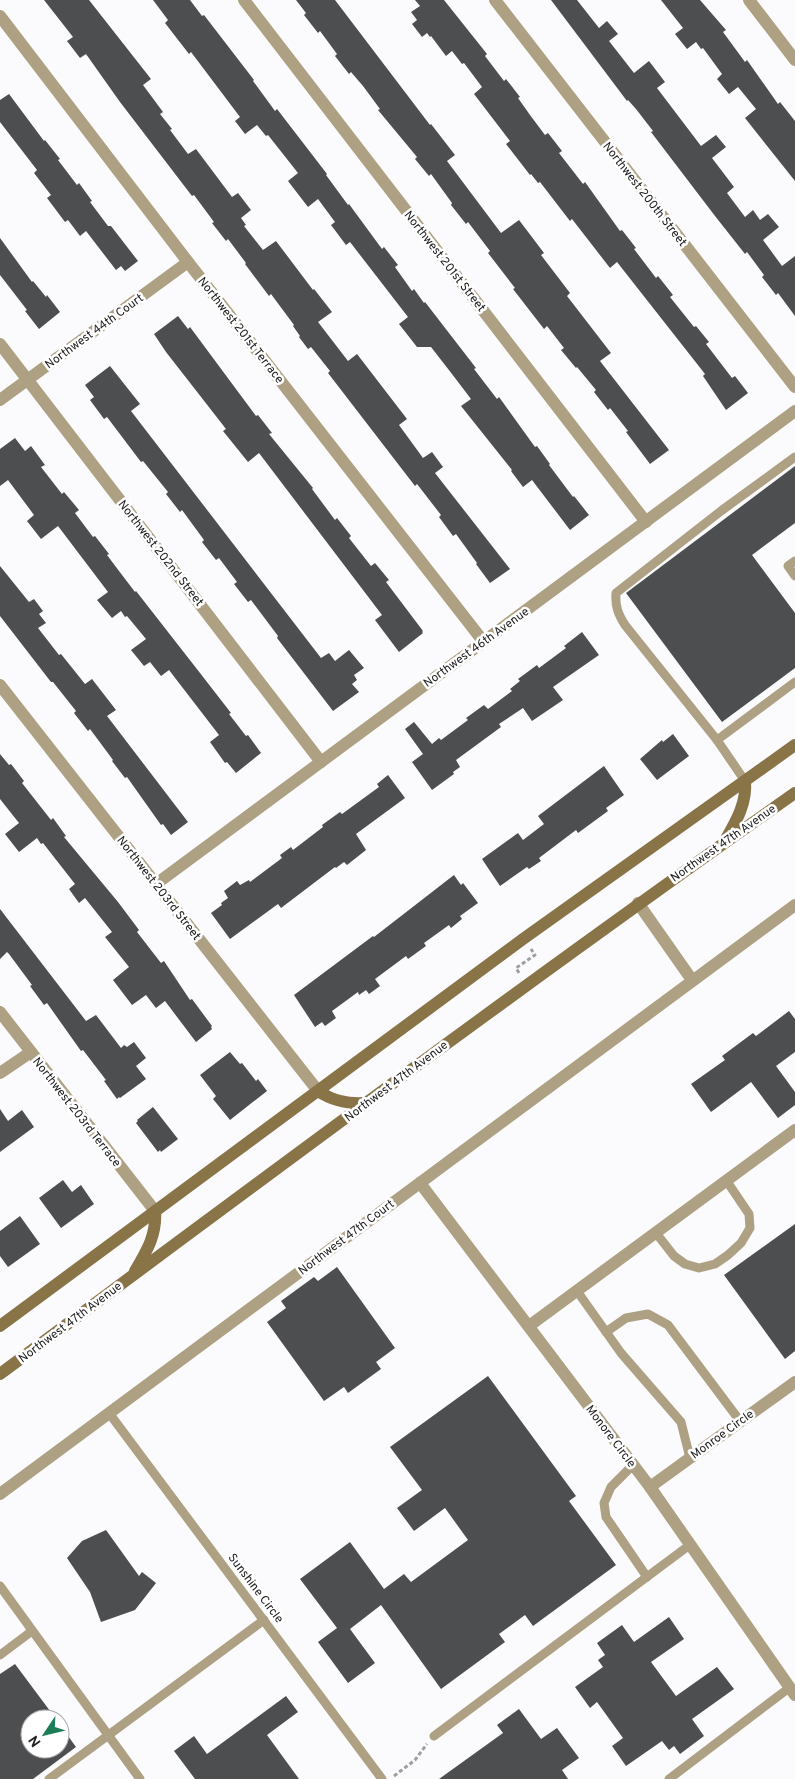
<svg xmlns="http://www.w3.org/2000/svg" width="795" height="1779" font-family="Overpass,sans-serif">
  <rect width="100%" height="100%" fill="#fbfbfd"/>
  <g fill="#4d4e4f">
    <path d="M44 0H89L151 79 143 85 163 112 160 114 172 129 170 130 188 154 196 149 232 197 238 193 251 210 241 218 246 225 244 226 263 250 276 241 313 290 314 289 332 312 318 322 348 361 357 354 407 419 399 425 423 458 432 452 443 467 435 473 510 569 490 583 476 564 477 563 456 534 453 536 439 517 441 515 417 484 415 486 328 373 330 371 311 347 308 349 299 337 300 336 293 326 294 325 271 294 269 296 245 264 246 263 228 239 226 241 212 223 214 222 194 195 192 196 120 102 86 54 80 58 67 41 73 37Z"/>
    <path d="M153 0H190L202 16 204 15 254 80 253 81 275 111 277 109 327 174 326 175 348 205 349 204 382 249 384 247 398 265 395 267 412 291 414 289 424 303 425 302 476 368 474 369 497 399 499 397 535 447 537 446 550 464 549 465 573 497 574 496 589 515 570 530 532 480 523 487 511 471 512 470 461 406 471 399 452 374 431 347H417L399 324 408 317 350 242 346 245 331 225 335 222 318 199 308 207 288 181 298 173 268 135 266 136 257 125 245 134 235 121 240 117 191 52 189 54 165 23 168 20Z"/>
    <path d="M296 0H335L430 125 431 124 455 155 447 161 501 233 519 220 544 253 541 255 570 293 567 296 611 353 600 361 669 450 650 464 626 432 628 431 610 408 608 410 594 392 596 390 577 367 576 368 561 350 564 348 547 326 544 329 513 289 515 288 488 253 490 251 468 222 466 224 451 205 452 203 431 174 429 176 415 159 417 157 378 110 380 109 363 86 351 72 349 74 335 56 337 54 320 31 318 33 304 15 306 13Z"/>
    <path d="M415 0H444L487 54 485 56 504 81 506 79 520 97 518 98 530 115 545 135 548 133 562 151 559 153 583 184 585 182 620 231 622 230 636 248 634 249 656 278 658 276 673 295 670 297 694 327 696 326 709 342 706 344 732 378 735 376 748 393 726 410 703 376 705 374 617 262 610 268 572 219 570 221 540 182 538 183 531 174 530 175 506 144 510 141 474 94 482 87 464 63 462 64 452 51 446 56 431 36 430 37 427 33 422 37 412 24 417 20 411 12 420 6Z"/>
    <path d="M551 0H577L599 28 607 21 618 34 609 41 634 73 649 61 665 82 657 88 701 146 716 135 726 147 712 158 734 187 727 193 745 217 753 210 760 220 768 214 779 227 763 240 782 266 795 256V316L778 293 776 295 762 277 764 275 747 252 745 254 715 216 651 132 653 131 636 109 628 100 627 101Z"/>
    <path d="M661 0H700L726 30 723 32 745 62 747 60 778 104 780 102 795 121V181L745 118 756 109 738 87 729 94 717 79 722 74 703 48 701 49 696 42 687 49 675 34 683 28Z"/>
    <path d="M9 94 44 141 45 140 60 159 58 160 77 185 79 183 92 201 90 202 108 226H111L138 261 125 271 121 266 116 270 86 231 80 236 68 220 65 222 47 198 51 195 34 173 37 170 0 122V100Z"/>
    <path d="M0 238 32 282 33 281 46 297 47 295 60 312 39 329 25 311 27 310 0 275Z"/>
    <path d="M178 316 188 329 190 327 256 416 258 415 272 433 269 434 313 488 312 489 335 520 337 518 351 536 349 538 371 566 375 563 389 580 386 582 423 631 422 632 423 633 399 652 375 620 382 615 259 453 248 462 223 431 226 429 166 352 154 334Z"/>
    <path d="M110 366 140 404 131 411 321 658 329 653 335 661 349 650 364 668 354 675 357 680 352 684 359 692 333 711 277 638 278 636 251 600 248 602 234 584 237 582 219 558 216 560 202 542 204 540 182 510 180 512 166 494 168 492 143 461 141 462 107 417 104 419 90 400 94 397 85 385Z"/>
    <path d="M15 438 25 451 31 446 45 465 41 467 62 494 64 492 79 510 75 513 93 537 95 536 109 554 107 555 119 571 135 592 136 591 200 673 231 713 229 714 246 736 248 735 261 753 236 773 227 762 225 763 210 742 219 735 169 670 161 676 150 662 144 666 131 650 146 639 127 616 125 617 121 611 112 618 97 600 108 592 58 526 41 539 27 521 34 515 8 480 0 486V449Z"/>
    <path d="M795 466V523L752 555 795 613V668L722 722 626 593Z"/>
    <path d="M0 566 29 602 34 599 43 611 39 614 46 623 38 628 59 655 61 654 85 684 92 679 116 710 107 716 188 822 171 835 163 824 161 825 127 777 125 778 112 761 113 760 90 729 88 731 74 713 76 711 53 682H51L0 616Z"/>
    <path d="M582 632 599 655 553 687 563 700 532 721 523 708 499 724 501 727 456 760 460 767 453 772 454 774 432 790 412 762 423 754 405 729 414 722 432 744 439 738 441 740 468 720 466 718 484 705 488 709 512 691 510 689 520 681 518 679 537 665 539 668 566 648 564 646Z"/>
    <path d="M673 734 689 756 657 780 640 759 662 740 663 742Z"/>
    <path d="M0 754 9 765 11 764 24 781 22 783 51 820 53 818 66 836 64 837 118 902 139 930 137 932 161 963 164 961 190 1000 192 999 212 1026 211 1027 212 1029 196 1042 165 1001 156 1008 146 995 132 1005 113 980 129 967 105 937 112 932 85 898 79 903 69 889 75 884 43 843 41 844 37 838 19 852 5 834 19 823 0 799Z"/>
    <path d="M604 766 624 795 606 808 608 811 578 833 576 830 539 858 541 861 529 869 527 867 500 886 482 859 518 833 523 840 544 824 538 816Z"/>
    <path d="M388 775 405 798 356 834 366 850 347 865 344 862 336 868 335 867 281 908 278 904 230 939 211 913 222 905 221 903 228 898 224 891 237 881 240 885 249 880 250 882 282 858 280 855 291 847 293 850 323 827 322 825 340 812 342 814 379 787 377 784Z"/>
    <path d="M454 875 461 885 463 883 478 903 460 916 462 919 451 928 449 925 424 943 426 946 408 959 406 956 375 979 380 986 369 994 366 990 359 995 358 992 332 1011 336 1018 325 1026 322 1022 315 1027 294 995 373 936 374 937Z"/>
    <path d="M0 909 86 1021 96 1015 121 1048 124 1045 127 1047 134 1042 146 1058 136 1066 146 1079 120 1098 119 1097 117 1099 104 1081 106 1080 83 1050 81 1051 47 1003 44 1005 30 986 32 985 9 954 7 952 0 959Z"/>
    <path d="M789 1011 795 1019V1052L776 1066 795 1092V1105L778 1118 751 1082 711 1112 691 1084 725 1060 722 1056 753 1033 756 1036Z"/>
    <path d="M230 1052 240 1064 242 1063 256 1081 258 1079 267 1091 230 1120 213 1099 216 1096 200 1075Z"/>
    <path d="M153 1107 178 1139 161 1152 160 1150 158 1152 136 1123 138 1121 137 1120Z"/>
    <path d="M0 1109 8 1121 22 1110 34 1127 0 1152Z"/>
    <path d="M63 1180 72 1192 81 1185 94 1204 61 1228 39 1198Z"/>
    <path d="M20 1216 40 1244 8 1267 0 1256V1231Z"/>
    <path d="M795 1224V1351L785 1359 724 1275Z"/>
    <path d="M337 1267 395 1348 376 1362 381 1369 348 1393 344 1387 324 1401 267 1322 286 1308 281 1301 314 1277 318 1281Z"/>
    <path d="M488 1376 576 1496 569 1501 616 1565 533 1626 525 1615 499 1634 505 1642 441 1689 381 1605 350 1629 375 1663 348 1683 318 1642 337 1628 300 1579 350 1542 384 1589 404 1574 411 1582 468 1540 445 1508 414 1531 397 1508 422 1490 390 1447Z"/>
    <path d="M106 1530 139 1576 142 1572 156 1583 135 1610 101 1622 90 1592 67 1558 82 1541Z"/>
    <path d="M669 1617 684 1639 651 1662 676 1696 717 1667 734 1689 692 1719 704 1736 680 1754 674 1746 669 1750 662 1741 626 1766 612 1746 623 1738 597 1702 590 1708 575 1687 603 1667 598 1660 605 1655 597 1643 622 1625 634 1642Z"/>
    <path d="M15 1664 56 1719H30V1749H60V1725L76 1747 33 1779H0V1674Z"/>
    <path d="M286 1696 298 1712 267 1735 299 1779H195L174 1751 194 1736 207 1754Z"/>
    <path d="M519 1709 541 1739 557 1728 579 1758 562 1770 568 1779H439L503 1733 497 1725Z"/>
  </g>
  <g fill="none" stroke-linecap="round" stroke-linejoin="round">
    <g stroke="#9f9fa0" stroke-width="3" stroke-dasharray="4 2.5" stroke-linecap="butt">
      <path d="M519 973 516 968 535 955 531 949"/>
      <path d="M394 1776 415 1760 427 1744"/>
    </g>
    <g stroke="#aea082" stroke-width="9">
      <path d="M795 561 788 566 795 576"/>
      <path d="M717 740 795 682"/>
      <path d="M745 781 717 740 625 625C618 614 615 606 616 593L721 511 795 457"/>
      <path d="M656 1233 674 1256 685 1264 699 1268 715 1264 728 1255 741 1243 750 1228 749 1214 726 1180"/>
      <path d="M577 1291 621 1353 681 1422 690 1458"/>
      <path d="M606 1332 626 1318 648 1314 668 1325 740 1421"/>
      <path d="M109 1413 382 1779"/>
      <path d="M633 1465 611 1487 604 1503 606 1517 647 1577"/>
      <path d="M0 1586 140 1779"/>
      <path d="M0 1655 32 1631"/>
      <path d="M434 1736 691 1544"/>
      <path d="M49 1779 264 1620"/>
      <path d="M669 1779 789 1688"/>
    </g>
    <g stroke="#aea082" stroke-width="12">
      <path d="M244 0 646 522"/>
      <path d="M495 0 795 387"/>
      <path d="M749 0 795 60"/>
      <path d="M0 16 188 262 483 641"/>
      <path d="M0 344 321 762"/>
      <path d="M0 400 188 262"/>
      <path d="M0 685 318 1091"/>
      <path d="M156 884 795 411"/>
      <path d="M638 903 692 980"/>
      <path d="M0 1012 155 1211"/>
      <path d="M0 1073 31 1052"/>
      <path d="M420 1183 650 1487 795 1695"/>
      <path d="M529 1326 795 1130"/>
      <path d="M650 1487 795 1382"/>
      <path d="M0 1494 795 905"/>
    </g>
    <g stroke="#887447" stroke-width="12">
      <path d="M726 839C737 820 747 802 745 781"/>
      <path d="M318 1091C333 1101 347 1104 365 1103"/>
      <path d="M135 1271C147 1251 157 1234 155 1211"/>
      <path d="M0 1326 523 939 795 745"/>
      <path d="M0 1374C264 1178 527 982 795 793"/>
    </g>
  </g>
  <g text-anchor="middle" stroke-width="5" stroke-linejoin="round" paint-order="stroke">
    <g font-size="12" fill="#212122" stroke="#fff">
      <text transform="translate(645 194) rotate(52)" y="4">Northwest 200th Street</text>
      <text transform="translate(445 261) rotate(52)" y="4">Northwest 201st Street</text>
      <text transform="translate(241 330) rotate(52)" y="4">Northwest 201st Terrace</text>
      <text transform="translate(94 331) rotate(-36)" y="4">Northwest 44th Court</text>
      <text transform="translate(161 553) rotate(52)" y="4">Northwest 202nd Street</text>
      <text transform="translate(476 647) rotate(-36)" y="4">Northwest 46th Avenue</text>
      <text transform="translate(723 843) rotate(-35)" y="4">Northwest 47th Avenue</text>
      <text transform="translate(159 888) rotate(52)" y="4">Northwest 203rd Street</text>
      <text transform="translate(396 1081) rotate(-37)" y="4">Northwest 47th Avenue</text>
      <text transform="translate(77 1112) rotate(52)" y="4">Northwest 203rd Terrace</text>
      <text transform="translate(346 1237) rotate(-37)" y="4">Northwest 47th Court</text>
      <text transform="translate(70 1322) rotate(-37)" y="4">Northwest 47th Avenue</text>
      <text transform="translate(722 1434) rotate(-36)" y="4">Monroe Circle</text>
      <text transform="translate(611 1436) rotate(53)" y="4">Monore Circle</text>
      <text transform="translate(256 1588) rotate(53)" y="4">Sunshine Circle</text>
    </g>
  </g>
  <g transform="translate(45 1734) rotate(235)"><circle r="24" fill="#ffffff" stroke="#a6a6a7"/>
  <path d="M0-4L9 19L0 12L-9 19Z" fill="#1d7e55"/>
  <text y="-8" font-size="14" font-weight="bold" text-anchor="middle" fill="#212122">N</text>
  </g>
</svg>
